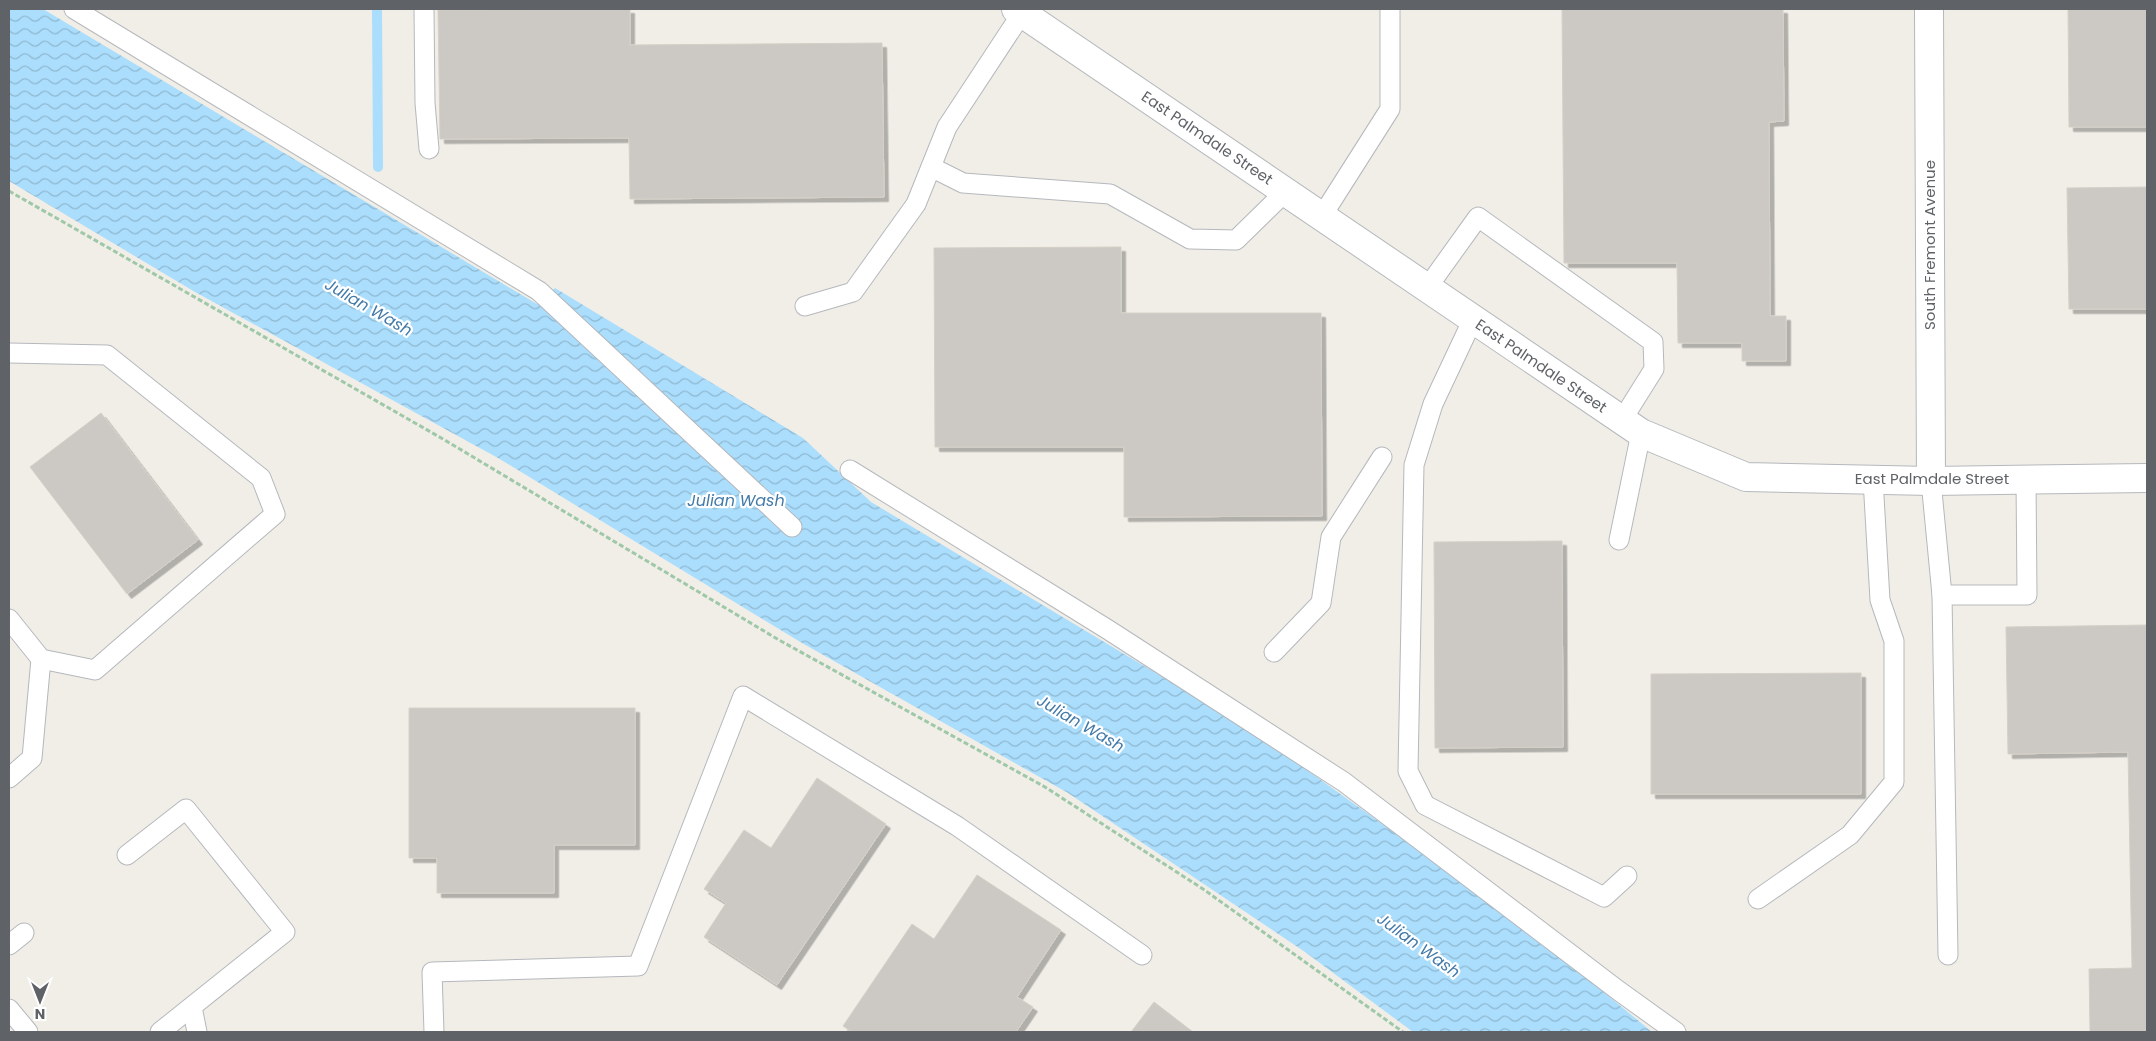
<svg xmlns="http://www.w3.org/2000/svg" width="2156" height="1041" font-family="Poppins,sans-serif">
  <defs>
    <pattern id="water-waves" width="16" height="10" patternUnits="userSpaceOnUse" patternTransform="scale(1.25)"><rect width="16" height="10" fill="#abdefd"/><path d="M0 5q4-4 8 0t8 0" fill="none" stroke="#8eb8d1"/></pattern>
    <filter id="shadow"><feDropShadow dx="4.5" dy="4.5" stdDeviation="0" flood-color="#0004"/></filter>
  </defs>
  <rect width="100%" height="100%" fill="#f1eee8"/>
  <path fill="url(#water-waves)" d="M9 9H43L537 304 555 288 803 438 871 502 1254 732 1519 922 1652 1032H1413L1305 952 1068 793 802 643 498 458 195 292 9 181Z"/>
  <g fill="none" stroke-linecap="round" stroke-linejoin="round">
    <path stroke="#abdefd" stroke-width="10" d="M377 9 378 167"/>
  </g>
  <g fill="#ccc9c4" stroke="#d5d0c6" filter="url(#shadow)">
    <path d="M630 9V45L882 43 884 197 630 199 629 138 440 139 438 10Z"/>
    <path d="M1562 9H1783L1784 121 1769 122 1770 316H1786V361H1742V343H1678L1677 263H1564Z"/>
    <path d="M2068 9H2147V127H2069Z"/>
    <path d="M2147 187V309H2069L2067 188Z"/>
    <path d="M1121 247V313H1321L1322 516 1124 517V447H935L934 248Z"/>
    <path d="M101 413 198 540 127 594 30 467Z"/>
    <path d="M1562 541 1563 747 1435 748 1434 542Z"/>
    <path d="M2147 625V1032H2090L2089 969 2132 968 2128 752 2008 754 2006 627Z"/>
    <path d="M1861 673V794H1651V674Z"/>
    <path d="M409 708H635V845H554V893H437V858H409Z"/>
    <path d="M817 778 886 824 777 985 704 937 726 903 704 889 744 830 771 848Z"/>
    <path d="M977 875 1061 930 1017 997 1033 1007 1016 1032H852L843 1026 912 924 934 939Z"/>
    <path d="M1154 1002 1193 1032H1131Z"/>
  </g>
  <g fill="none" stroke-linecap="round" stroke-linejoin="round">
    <g stroke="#b5b8bc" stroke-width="21">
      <g id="lane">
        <path d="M74 9 539 291 792 527"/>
        <path d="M424 9 425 103 429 149"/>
        <path d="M931 167 963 183 1110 194 1190 239 1236 240 1285 192"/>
        <path d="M1322 216 1390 109V9"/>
        <path d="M1427 288 1478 217 1653 342 1654 369 1622 420"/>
        <path d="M805 306 853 292 916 204 947 127 1022 13"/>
        <path d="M1473 319 1433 404 1414 465 1408 771 1425 805 1604 897 1627 876"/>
        <path d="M9 353 107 355 261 478 275 514 95 670 41 659"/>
        <path d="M850 470 1107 629 1344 782 1619 991 1676 1032"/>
        <path d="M1931 481 1942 595"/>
        <path d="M1619 540 1641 433"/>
        <path d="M9 619 41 659 32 758 9 778"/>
        <path d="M1274 652 1321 603 1331 537 1382 457"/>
        <path d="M127 855 186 809 285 932 160 1032"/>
        <path d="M1758 899 1850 835 1894 782V641L1880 600 1873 479"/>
        <path d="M9 945 24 933"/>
        <path d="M1948 955 1942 595H2027L2026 479"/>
        <path d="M192 1007 197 1032"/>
        <path d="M9 1009 28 1032"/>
        <path d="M434 1032 432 972 638 966 743 696 957 826 1142 955"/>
      </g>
    </g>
    <g stroke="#b5b8bc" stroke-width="30">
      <g id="street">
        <path d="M1016 9 1641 433 1746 477 1931 481 2147 478"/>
        <path d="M1929 9 1931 481"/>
      </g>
    </g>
    <path stroke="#9ec8a8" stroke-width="3" stroke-dasharray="5 2.5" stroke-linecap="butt" d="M9 191 443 439 779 640 1045 787 1203 889 1403 1032"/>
    <use href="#lane" stroke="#fff" stroke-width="19"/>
    <use href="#street" stroke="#fff" stroke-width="28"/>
  </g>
  <g text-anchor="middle" stroke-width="4.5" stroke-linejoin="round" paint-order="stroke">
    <g font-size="15" fill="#5f6367" stroke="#fff">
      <text transform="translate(1207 138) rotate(34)" y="5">East Palmdale Street</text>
      <text transform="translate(1930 245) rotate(-90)" y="5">South Fremont Avenue</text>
      <text transform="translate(1541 366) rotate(34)" y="5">East Palmdale Street</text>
      <text x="1932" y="484">East Palmdale Street</text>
    </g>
    <g font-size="16" font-style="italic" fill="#437aa8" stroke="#fff">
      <text transform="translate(369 307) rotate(30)" y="6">Julian Wash</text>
      <text x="736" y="506">Julian Wash</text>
      <text transform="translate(1081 723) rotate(30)" y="6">Julian Wash</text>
      <text transform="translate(1419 945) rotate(36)" y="6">Julian Wash</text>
    </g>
  </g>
  <rect width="2156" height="1041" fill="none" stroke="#5f6367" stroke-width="20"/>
  <g transform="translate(40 1001) rotate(180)" stroke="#ffffff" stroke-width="4" paint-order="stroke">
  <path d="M0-4L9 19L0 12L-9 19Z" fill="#5f6367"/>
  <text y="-8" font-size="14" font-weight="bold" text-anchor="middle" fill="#5f6367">N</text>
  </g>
</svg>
